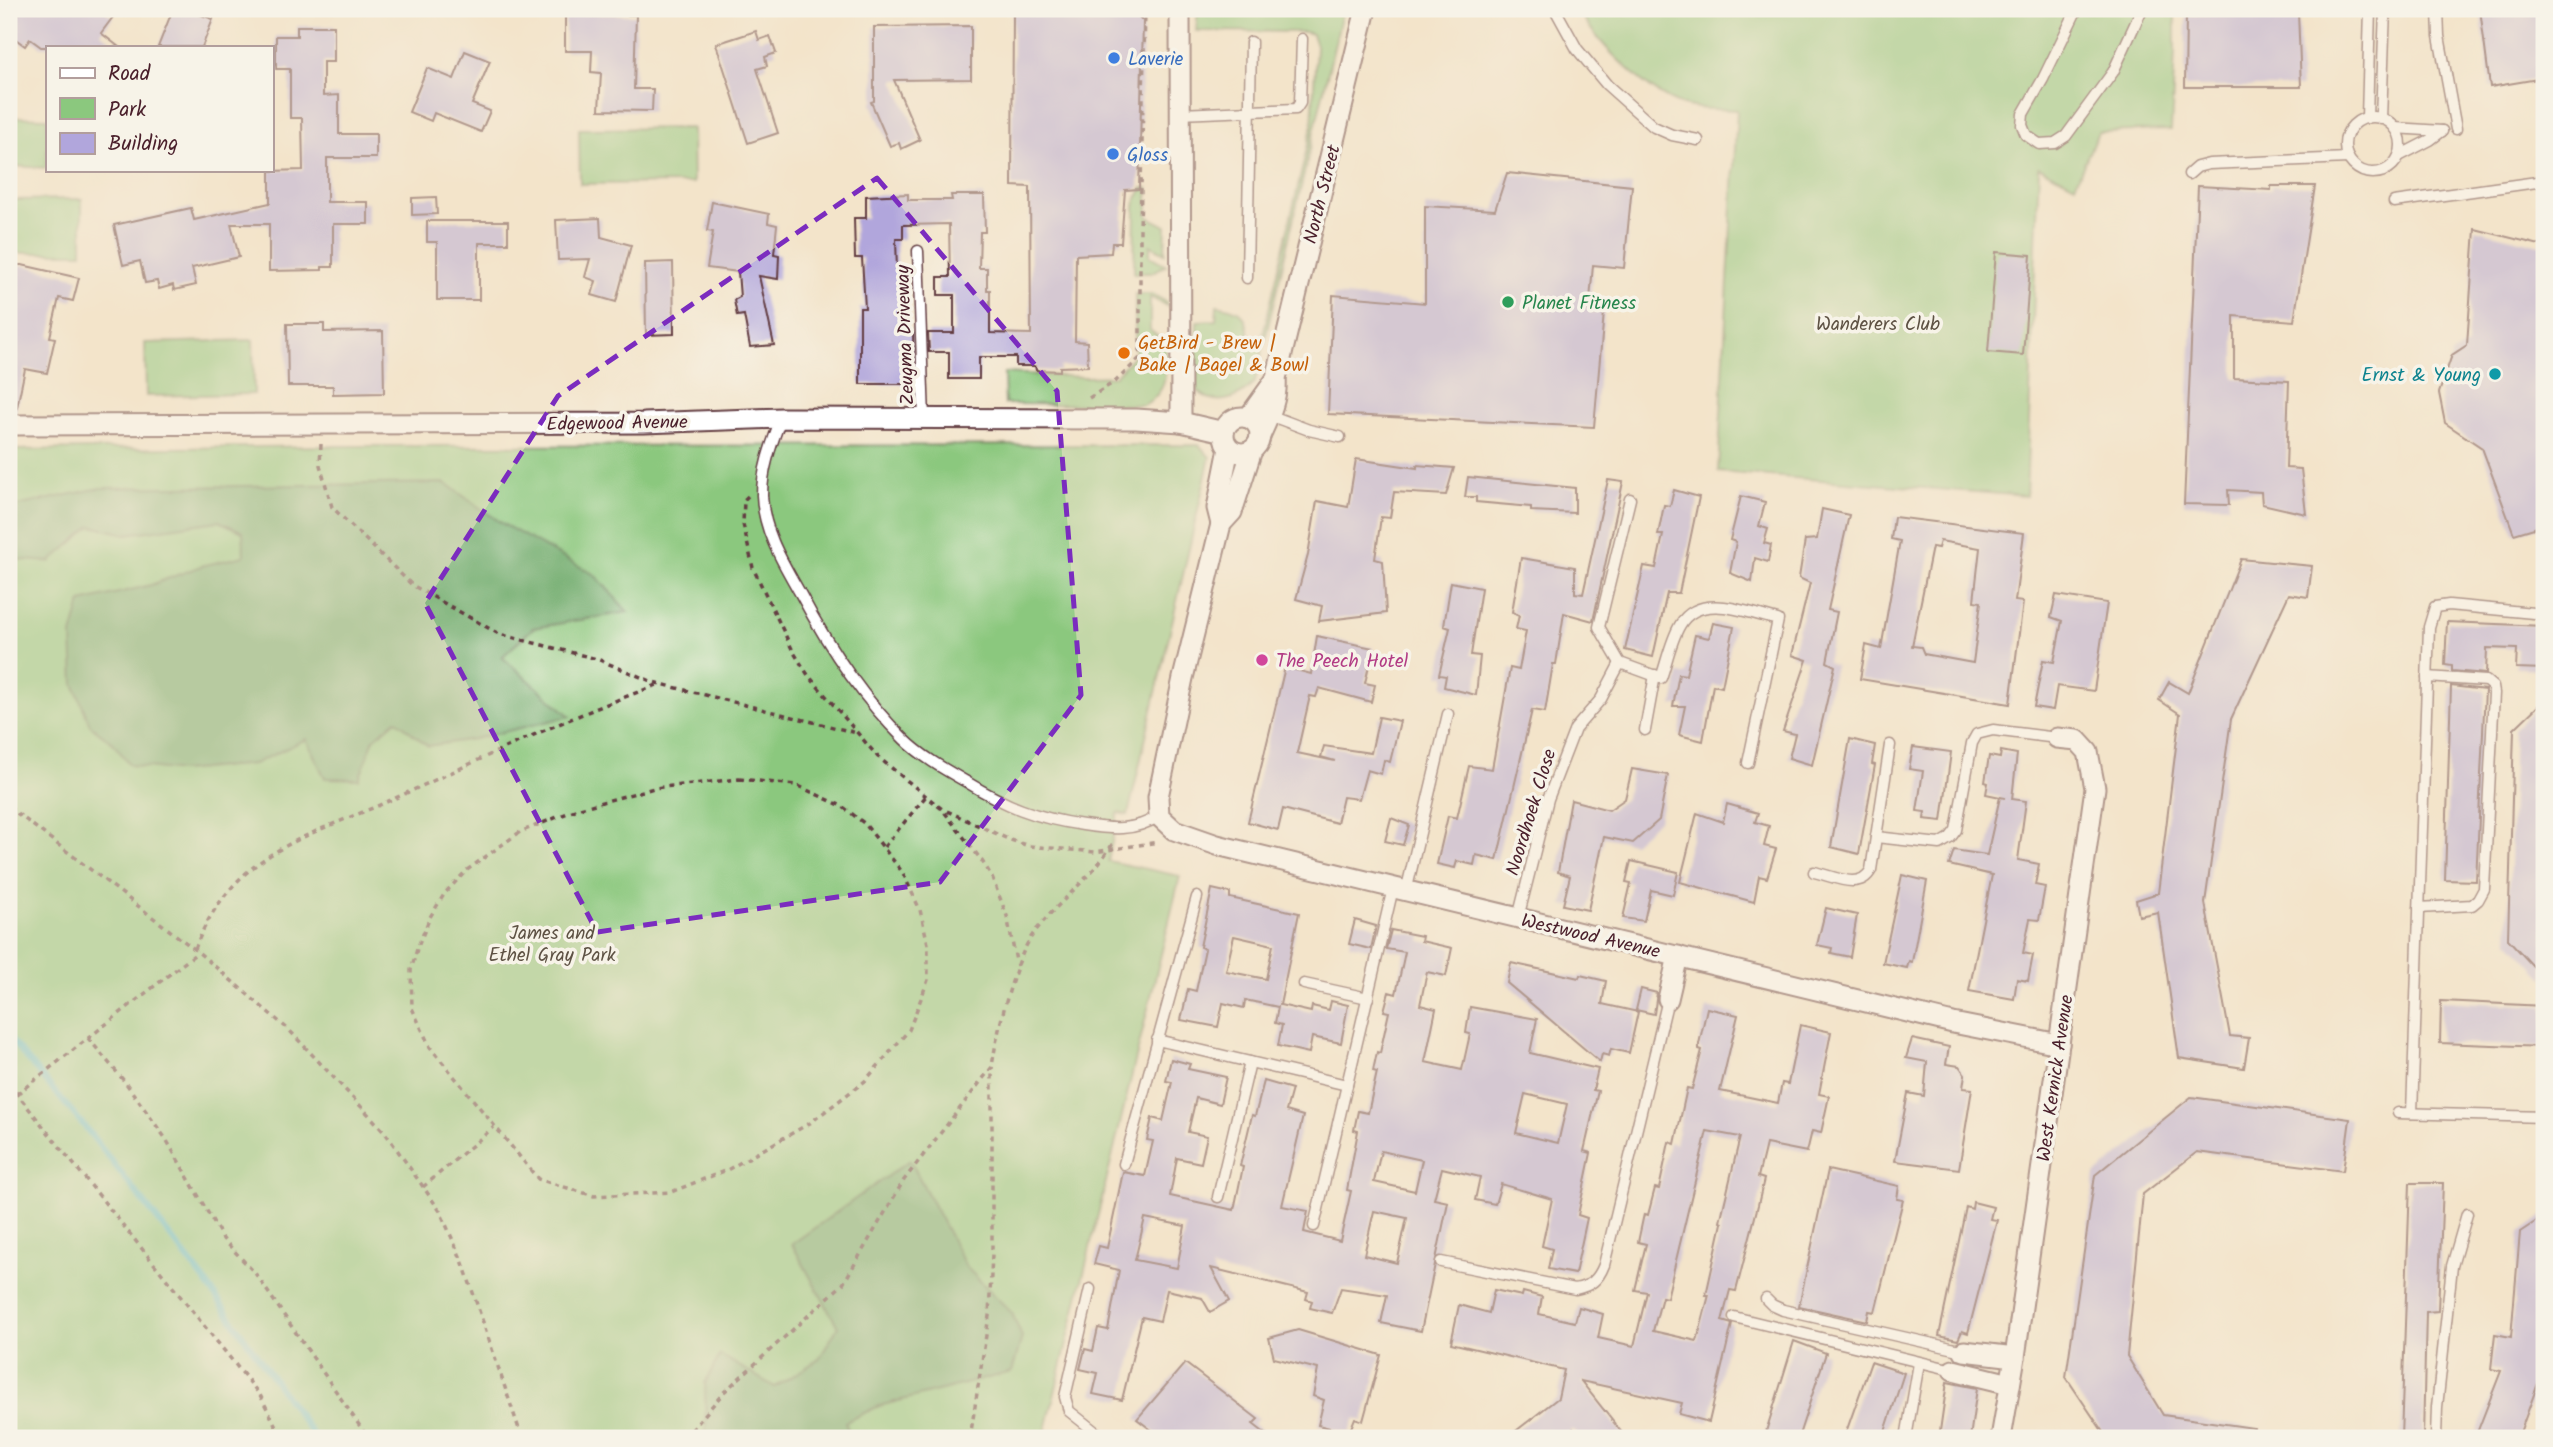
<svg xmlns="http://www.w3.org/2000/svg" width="2553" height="1447" font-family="Kalam,sans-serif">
  <rect width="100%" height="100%" fill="#f7f3e8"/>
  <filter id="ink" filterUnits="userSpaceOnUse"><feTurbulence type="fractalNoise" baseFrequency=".0143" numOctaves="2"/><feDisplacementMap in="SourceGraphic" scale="14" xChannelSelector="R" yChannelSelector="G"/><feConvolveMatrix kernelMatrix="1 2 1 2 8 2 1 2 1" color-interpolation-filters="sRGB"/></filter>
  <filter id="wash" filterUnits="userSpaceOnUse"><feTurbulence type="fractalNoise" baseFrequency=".00686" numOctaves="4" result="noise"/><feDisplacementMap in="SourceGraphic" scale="28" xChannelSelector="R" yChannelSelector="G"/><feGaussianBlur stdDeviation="1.57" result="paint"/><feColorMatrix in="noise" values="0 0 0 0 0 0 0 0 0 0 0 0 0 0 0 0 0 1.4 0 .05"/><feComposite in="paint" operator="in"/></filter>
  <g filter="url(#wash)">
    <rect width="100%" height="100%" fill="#f3e4ca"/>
    <g fill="#8bc87e" stroke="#6a7454" stroke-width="2">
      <path d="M1198 9H1343L1255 382C1239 400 1214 409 1196 389L1197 321 1216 320 1217 305C1239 309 1247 312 1249 337L1262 339 1312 127 1316 46 1312 34 1305 32 1196 31Z"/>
      <path d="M1579 9H2175V51L2171 130 2098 132 2075 185 2039 167 2026 496 1718 472 1737 110C1718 109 1695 110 1677 103 1645 90 1593 40 1579 9Z"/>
      <path d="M9 117 47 118V168L9 166Z"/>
      <path d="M692 128 693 183 580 184 579 129Z"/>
      <path d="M1143 188H1148V217L1166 226 1165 253 1150 245V256L1166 265 1151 273H1134L1135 207 1136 200Z"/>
      <path d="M82 199V253H9V200Z"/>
      <path d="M1135 294H1152L1166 302 1167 306 1150 297V330L1166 343C1165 370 1171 390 1144 405L1005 404 1004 373 1086 377 1115 376 1135 354Z"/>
      <path d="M253 340 254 394 146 396 145 343Z"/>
      <path d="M1199 445 1210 457 1128 815 1118 813 1108 861 1180 876 1044 1438H9V450L330 446Z"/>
    </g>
    <g fill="#70ac6d" stroke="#5d664c" stroke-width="2">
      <path d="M445 483 503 524 595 575 628 612 533 628 502 657 570 716 474 739 428 746 396 720 374 739 359 779 325 778 306 739 254 764 182 771 130 765 113 743 90 725 74 684 72 635 81 602 151 585 201 566 244 556 243 532 219 521 126 534 91 526 50 562 13 559 12 507 100 488Z"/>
      <path d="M910 1160 966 1267 1012 1313 1022 1337 1012 1372 879 1406 845 1422 851 1438H706L705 1383 720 1355 775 1387 819 1359 838 1327 792 1244Z"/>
    </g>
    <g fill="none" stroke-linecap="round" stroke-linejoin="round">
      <path stroke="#4ab7c6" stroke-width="6" d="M9 1038 85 1127 205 1281 315 1438"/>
    </g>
    <g id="blocks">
      <g fill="#b1a6dc" fill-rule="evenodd">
        <path d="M22 9H102L113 17 101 33 119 47H41L30 39 25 46 9 34V25Z"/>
        <path d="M173 9H184L213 19 202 47H158Z"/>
        <path d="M1013 9H1132L1143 21 1139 189 1125 190 1121 243H1112L1111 253 1076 255 1075 341 1087 342 1088 366 1060 367V371L1036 370 1035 366H1016V357H979V379H949V352H929L928 333H954V295H938V277H950L949 224 903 225V239H896L898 303H904L905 331 913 333 914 384H860V308H865L862 258H855L854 218H866V196L908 194V200H952L951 195H984L985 232H980L979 268H987V290H990V333L1031 334 1030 187 1012 186Z"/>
        <path d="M2226 9H2277V13L2298 12 2301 87H2185L2186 15 2227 14Z"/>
        <path d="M2480 9H2544V78L2490 87Z"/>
        <path d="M593 14 636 15 634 89H653L652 111 599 110 601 73 591 72 592 51H565V15Z"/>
        <path d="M297 26H334V62H323V96L339 95V134H376V158H327V202H368V224H333V267H322V270L269 271V224H231L239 257 192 268 196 285 174 290 173 285 159 289 157 281 145 283 140 261 123 265 114 225 191 208 194 220 270 203V171L303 170 302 118H290V69H276V36H297Z"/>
        <path d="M971 26V79L894 80 920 140 901 149 899 143 890 146 871 102 874 101V27Z"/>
        <path d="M756 31 759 40 770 36 776 53 765 57 767 66 757 69 778 133 748 143 716 44Z"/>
        <path d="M465 51 490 61 472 104 490 111 481 132 434 113 431 121 409 112 427 68 454 79Z"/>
        <path d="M1507 173 1632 186 1624 268 1593 265 1589 312H1604L1594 427 1328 414 1333 295 1425 303V206L1495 210Z"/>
        <path d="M2198 186 2271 190V186H2315L2294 321 2234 316V378L2289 381 2286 468 2301 469 2306 514 2262 504 2261 492 2228 490 2229 505 2184 504Z"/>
        <path d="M436 197 437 214 412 215V198Z"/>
        <path d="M712 202 769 214 768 223 777 225 774 254 779 255 778 279 759 276 774 345 750 347 744 315 737 316 734 300 740 297 738 272 707 268 713 232 707 231Z"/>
        <path d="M600 218 601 237 631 245 616 302 592 295 596 281 585 277 590 259 558 260 556 220Z"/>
        <path d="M427 221H508V243H479V300H437V242H427Z"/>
        <path d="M2475 229 2544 246V525L2514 534 2482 448 2445 423 2439 393 2452 355 2467 345Z"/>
        <path d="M1996 252 2031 255 2023 355 1988 352Z"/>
        <path d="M673 262 674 334 646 335 645 263Z"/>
        <path d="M9 265H22L79 278 73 301 59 298 50 337 55 338 47 373 25 369 16 412 9 411Z"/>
        <path d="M287 324H324V332L383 331 384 393 333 394V386H288Z"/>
        <path d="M1356 459 1417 468V465L1454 468 1446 495 1394 492 1390 518 1381 517 1375 559 1383 561 1386 613 1319 621 1322 606 1296 599 1308 555 1317 501 1348 507Z"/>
        <path d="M1468 477 1575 488V513L1531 511V507L1476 502V497H1465Z"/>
        <path d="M1608 480 1623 482 1593 621 1564 613 1556 664H1553L1545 712 1532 710 1497 860 1476 855 1474 865 1457 861 1455 868 1437 864 1448 816 1457 818 1469 766 1492 769 1510 668 1519 670 1526 631 1516 629 1519 615 1512 612 1521 558 1575 567V593L1583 594Z"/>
        <path d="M1674 490 1699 497 1679 593H1667L1653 657 1625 650 1644 566 1656 568 1663 535H1658L1664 505 1670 506Z"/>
        <path d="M1741 496 1765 502 1759 526 1768 529 1764 543 1771 545 1768 562 1755 558 1752 582 1730 573 1736 542 1730 540Z"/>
        <path d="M1822 509 1849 515 1828 610 1837 612 1827 662 1835 666 1812 765 1789 758 1795 734 1783 731 1807 660 1792 655 1810 583 1799 578 1805 540 1817 539Z"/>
        <path d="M1894 517 2024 533 2015 601 2023 602 2010 704 1860 679 1866 645 1881 649 1900 541 1891 539ZM1940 541 1980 548 1974 601 1981 602 1973 663 1924 654 1921 647 1912 646 1932 547 1938 548Z"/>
        <path d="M2241 559 2312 566 2308 597 2289 594 2231 719 2205 903 2230 1036 2249 1038 2244 1068 2179 1058 2158 912 2139 916 2136 900 2158 893 2180 714 2159 700 2169 682 2188 693Z"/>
        <path d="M1451 582 1481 588 1471 655 1480 656 1476 695 1444 687 1446 676 1439 675 1450 628 1444 626Z"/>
        <path d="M2056 595 2107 603 2094 691 2057 686 2053 710 2034 707 2043 660 2054 662 2062 621 2051 617Z"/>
        <path d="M2447 622 2544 626V669L2516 668 2517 649 2487 648 2486 674 2452 671V666L2445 665Z"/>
        <path d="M1713 623 1734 627 1722 687 1713 685 1703 741 1679 735 1685 706H1673L1679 674 1686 675 1695 635 1709 638Z"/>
        <path d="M1317 636 1373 648 1365 683 1375 685 1371 702 1319 688 1316 697 1310 696 1297 753 1335 761 1321 757 1324 746 1371 753 1379 717 1400 721 1390 762 1384 760 1381 774 1367 770 1359 799 1343 797 1337 823 1283 809 1278 830 1248 822 1285 667 1311 674Z"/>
        <path d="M2451 686 2485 690 2476 881 2445 880Z"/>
        <path d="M2544 700V978L2508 939 2514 729Z"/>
        <path d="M1850 739 1875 745 1872 764 1875 765 1859 854 1831 847Z"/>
        <path d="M1913 747 1951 752 1942 821 1924 819 1925 812 1917 811 1923 771 1909 769Z"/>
        <path d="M2001 751 2017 754 2012 799 2026 801 2018 860 2039 864 2035 885 2045 887 2039 920 2030 919 2023 953 2033 955 2028 981 2017 979 2014 999 1969 991 1992 875 1949 865 1954 850 1987 855 2000 797 2005 798 1986 794 1988 783 1985 782 1989 756 2000 758Z"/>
        <path d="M1632 769 1668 775 1659 820 1633 843 1604 837 1588 910 1563 905 1570 876 1558 872 1571 800 1609 810 1625 799Z"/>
        <path d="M1727 804 1758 813 1755 822 1769 826 1764 846 1776 849 1767 878 1759 876 1754 902 1680 882 1697 813 1723 822Z"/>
        <path d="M1391 818 1409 825 1403 845 1385 841Z"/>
        <path d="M1631 861 1678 872 1673 895 1651 890 1644 921 1623 918 1631 883 1626 882Z"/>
        <path d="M1902 875 1927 881 1912 962 1909 961 1907 968 1883 963Z"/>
        <path d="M1212 889 1230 893V898L1299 913 1280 1005 1311 1012 1312 1006 1329 1010 1331 1001 1348 1005 1341 1043 1312 1037 1309 1053 1278 1046 1282 1025 1275 1023 1278 1007 1245 1000 1244 1008 1223 1003 1218 1027 1181 1020 1188 989 1196 991 1205 949 1200 947ZM1234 936 1273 945 1266 979 1226 971Z"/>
        <path d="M1826 908 1857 915 1850 957 1831 953 1832 948 1817 945Z"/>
        <path d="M1355 920 1376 926 1371 949 1349 944Z"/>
        <path d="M1391 930 1422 936 1421 941 1452 948 1446 976 1427 972 1420 1005 1436 1009 1425 1062 1462 1070 1470 1034 1466 1033 1470 1007 1537 1019 1530 1053 1598 1069 1593 1090 1598 1091 1584 1151 1591 1153 1578 1215 1587 1218 1575 1274 1548 1269 1552 1249 1542 1246 1552 1199 1501 1184 1495 1204 1475 1200 1480 1177 1442 1168 1434 1199 1448 1202 1421 1331 1381 1323 1387 1295 1341 1288 1332 1313 1310 1308 1312 1301 1306 1299 1308 1292 1211 1268 1229 1301 1210 1312 1202 1298 1167 1290 1160 1321 1142 1317 1122 1400 1093 1394 1098 1373 1080 1369 1085 1349 1093 1351 1098 1328 1108 1330 1119 1270 1094 1264 1099 1246 1107 1248 1123 1172 1145 1176 1153 1141 1147 1140 1152 1118 1163 1121 1172 1082 1166 1081 1171 1059 1190 1064 1188 1069 1226 1077 1220 1104 1196 1098 1188 1132 1207 1136 1201 1163 1177 1158 1170 1196 1234 1210 1243 1167 1240 1166 1252 1115 1255 1116 1264 1081 1292 1089 1286 1111 1303 1116 1282 1206 1308 1211 1304 1232 1340 1241 1351 1191 1347 1190 1358 1131 1354 1130 1358 1111 1368 1113 1377 1072 1373 1071 1377 1052 1380 1053 1389 1012 1384 1011 1389 992 1396 994 1405 952 1386 949ZM1525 1094 1567 1104 1558 1143 1516 1133ZM1381 1151 1422 1160 1415 1191 1374 1182ZM1374 1211 1407 1218 1397 1263 1364 1255ZM1145 1218 1185 1226 1177 1268 1135 1260Z"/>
        <path d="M1511 963 1579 978 1580 975 1606 981 1602 1004 1638 1012 1629 1053 1611 1049 1609 1056 1602 1054 1600 1062 1507 983Z"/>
        <path d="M1641 989 1657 993 1654 1014 1636 1010Z"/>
        <path d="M2441 1001 2544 1006V1047L2440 1043Z"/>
        <path d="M1707 1008 1738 1015 1720 1091 1778 1103 1782 1083 1788 1084 1800 1025 1831 1032 1819 1094 1829 1096 1821 1133 1812 1131 1807 1152 1766 1144 1758 1177 1764 1179 1758 1205 1736 1291 1730 1290 1722 1321 1732 1324 1709 1422 1679 1414 1682 1403 1581 1381 1626 1438H1581L1573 1429 1562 1438H1507L1558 1398 1564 1370 1451 1343 1459 1305 1489 1313 1494 1290 1522 1296 1523 1292 1542 1297 1539 1314 1575 1322 1579 1307 1603 1314 1598 1338 1634 1346 1647 1292 1635 1290 1646 1244 1638 1242 1644 1214 1648 1215 1655 1188 1659 1189 1669 1142 1675 1144 1687 1088 1692 1089 1702 1050 1699 1049V1044ZM1707 1131 1740 1137 1720 1222 1722 1223 1706 1295H1709L1697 1341 1653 1331 1662 1297 1667 1298Z"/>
        <path d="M1912 1039 1949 1047 1946 1064 1959 1066 1965 1074 1963 1088 1972 1089 1959 1169 1895 1161 1908 1093 1924 1096 1927 1062 1906 1058Z"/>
        <path d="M2191 1097 2350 1119 2343 1171 2197 1152 2143 1194 2127 1356 2163 1415 2254 1428 2253 1438H2107L2066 1377 2095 1175Z"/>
        <path d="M1828 1170 1899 1186 1897 1199 1903 1200 1875 1312 1869 1311 1867 1321 1799 1306Z"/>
        <path d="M2410 1183H2443L2438 1311 2426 1312 2423 1438H2401Z"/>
        <path d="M1973 1202 1993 1207 1990 1219 1997 1220 1968 1333 1962 1331 1958 1340 1939 1336 1966 1207 1972 1209Z"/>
        <path d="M2544 1216V1367L2518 1438H2475L2501 1371 2491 1369 2495 1334 2511 1337 2520 1232Z"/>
        <path d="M1298 1330 1381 1355 1363 1421 1355 1418 1349 1433 1318 1425 1324 1400 1313 1396 1318 1369 1274 1358 1269 1338Z"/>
        <path d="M1794 1341 1826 1353 1798 1438H1764Z"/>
        <path d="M1871 1362 1904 1373 1883 1438H1844Z"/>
        <path d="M1185 1363 1258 1419 1253 1424 1271 1438H1162L1137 1419Z"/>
        <path d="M1947 1382 1977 1388 1970 1438H1939Z"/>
      </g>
    </g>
  </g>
  <g filter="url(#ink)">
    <use href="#blocks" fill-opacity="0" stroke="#633d43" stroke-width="2"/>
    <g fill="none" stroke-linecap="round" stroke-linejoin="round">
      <g stroke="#633d43" stroke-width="13">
        <g id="service">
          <path d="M1555 9 1577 49 1607 85 1654 127 1672 135 1698 140"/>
          <path d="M2077 9 2043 79 2023 114 2022 125 2026 135 2039 144 2055 143 2066 136 2113 72 2142 9"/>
          <path d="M2438 9 2439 36 2456 129"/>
          <path d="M1180 114 1296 109 1300 103 1302 39"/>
          <circle cx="2373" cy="145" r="28"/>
          <path d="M2367 118 2370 9"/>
          <path d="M2381 119 2385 9"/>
          <path d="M2395 128 2442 131"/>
          <path d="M2399 156 2430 140 2442 131"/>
          <path d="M2189 174 2197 167 2209 164 2348 158"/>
          <path d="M2394 202 2544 181"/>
          <path d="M918 251 924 419"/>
          <path d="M1247 278 1251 42"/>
          <path d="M1269 415 1309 430 1340 437"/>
          <path d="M781 418C772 443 762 468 762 495 763 531 783 563 800 593 828 646 861 697 904 739 921 756 944 769 965 781 1006 806 1035 818 1083 825 1111 829 1134 832 1159 816"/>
          <path d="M1620 663 1599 627 1630 499"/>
          <path d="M1645 730 1655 675"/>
          <path d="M1876 837 1940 844 1950 838 1956 830 1972 743 1977 734 1993 730 2057 738"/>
          <path d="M1814 872C1833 876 1860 891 1871 870L1890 745"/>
          <path d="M1406 892 1448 714"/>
          <path d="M2419 908 2472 905 2478 900 2484 889 2494 693 2493 687 2486 681 2427 677"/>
          <path d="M1518 918 1548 799 1575 729 1601 699 1620 663 1661 678C1667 661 1671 640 1680 625 1700 591 1748 613 1778 620L1748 763"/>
          <path d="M1304 984 1368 998"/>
          <path d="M1157 1040 1347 1085"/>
          <path d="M2398 1113 2544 1117"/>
          <path d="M2412 1113 2429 627 2435 607 2449 605 2544 614"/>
          <path d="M1124 1164 1197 897"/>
          <path d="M1218 1197 1250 1062"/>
          <path d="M1314 1226 1393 888"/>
          <path d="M1441 1262 1575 1289C1591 1286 1598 1280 1604 1265L1668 999"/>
          <path d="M1090 1289 1065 1397 1069 1411 1103 1438"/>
          <path d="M1766 1299 1772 1305 1783 1310 1964 1351"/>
          <path d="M1734 1317 1953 1370"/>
          <path d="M1906 1438 1919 1363"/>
          <path d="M2436 1438 2437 1407 2452 1266 2467 1214"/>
        </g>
      </g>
      <g stroke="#633d43" stroke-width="23">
        <g id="minor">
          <path d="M1180 9 1181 422"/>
          <circle cx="1242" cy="435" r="18"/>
          <path d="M1248 418 1276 379"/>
          <path d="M9 425 644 423 781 418 1136 419 1181 422 1224 432"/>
          <path d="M1260 436C1268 418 1278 400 1276 379L1366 9"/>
          <path d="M1229 448 1217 508 1221 524 1183 678 1158 797 1159 816 1174 830 1217 845 1953 1023 2059 1044"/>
          <path d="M1221 524 1232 512 1252 450"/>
          <path d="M1668 999 1678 956"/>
          <path d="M1964 1351 2015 1357"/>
          <path d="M1953 1370 2010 1384"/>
          <path d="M2001 1438 2015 1357 2095 788 2088 752 2077 740 2057 738"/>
        </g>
      </g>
      <g stroke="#633d43" stroke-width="3.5" stroke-dasharray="5 5" stroke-linecap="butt">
        <path d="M1089 398 1116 381 1140 358V231L1145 9"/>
        <path d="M321 444 320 465 332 507 412 585 499 634 597 659 653 682 857 733"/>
        <path d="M748 496 744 500 743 524 753 568 793 651 808 675 878 757 942 809 982 861 991 875 1007 916 1017 966"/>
        <path d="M739 779 796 785 842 806 865 824 903 873 920 910 928 944V980L909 1030 865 1081 810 1123 727 1170 671 1192 594 1196 538 1179 430 1047 412 1008 411 970 417 949 430 917 445 893 467 870 520 832 580 808 654 788Z"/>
        <path d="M9 807 198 952 289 1030 384 1131 440 1211 463 1263 522 1438"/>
        <path d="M947 811 1010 840 1029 846 1095 852 1158 842"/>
        <path d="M884 847 926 796"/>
        <path d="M195 949C205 921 223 894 245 874 285 838 343 822 391 800 480 760 567 717 660 684"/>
        <path d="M88 1038 125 1082 166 1139 223 1239 255 1273 368 1438"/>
        <path d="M9 1084 260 1395 282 1438"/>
        <path d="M17 1094 198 952"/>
        <path d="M423 1187 494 1127"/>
        <path d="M685 1438 724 1392 843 1284 904 1180 992 1067C996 1035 1015 957 1034 933 1058 901 1092 878 1113 843"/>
        <path d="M970 1438 989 1316 992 1254V1067"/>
      </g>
      <use href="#service" stroke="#fff" stroke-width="10"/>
      <use href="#minor" stroke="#fff" stroke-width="19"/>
    </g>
  </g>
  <path d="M0 0H2553V1447H0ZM877 178 1057 391 1081 695 940 882 597 932 425 603 558 396Z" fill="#f3e4ca" fill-opacity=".55" fill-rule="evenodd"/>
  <path fill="none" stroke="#7b2cbf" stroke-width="5" stroke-dasharray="14 9" stroke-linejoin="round" d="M877 178 1057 391 1081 695 940 882 597 932 425 603 558 396Z"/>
  <g fill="#3f7fe0" stroke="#f7f3e8" stroke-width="2.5">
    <circle cx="1114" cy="58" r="7"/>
    <circle cx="1113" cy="154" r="7"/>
  </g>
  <circle fill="#2e9e5b" stroke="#f7f3e8" stroke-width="2.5" cx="1508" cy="302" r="7"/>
  <circle fill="#e8710a" stroke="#f7f3e8" stroke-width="2.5" cx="1124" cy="353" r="7"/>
  <circle fill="#0f9aa8" stroke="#f7f3e8" stroke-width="2.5" cx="2495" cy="374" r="7"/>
  <circle fill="#d1479c" stroke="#f7f3e8" stroke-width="2.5" cx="1262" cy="660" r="7"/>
  <g text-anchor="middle" stroke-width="7" stroke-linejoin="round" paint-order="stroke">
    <g font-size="19" fill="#366cbe" stroke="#f7f3e8" text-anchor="start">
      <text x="1128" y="65">Laverie</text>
      <text x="1127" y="161">Gloss</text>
    </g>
    <g font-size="19" fill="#4a1f2b" stroke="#f7f3e8">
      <text transform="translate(1321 194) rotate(-76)" y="7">North Street</text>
      <text transform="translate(904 335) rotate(-92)" y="7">Zeugma Driveway</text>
      <text transform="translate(617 422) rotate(-1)" y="7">Edgewood Avenue</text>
      <text transform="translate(1530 812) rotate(-73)" y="7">Noordhoek Close</text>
      <text transform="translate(1591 935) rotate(13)" y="7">Westwood Avenue</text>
      <text transform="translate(2054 1078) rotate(-82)" y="7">West Kernick Avenue</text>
    </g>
    <g font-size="19" fill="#27864d" stroke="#f7f3e8" text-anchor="start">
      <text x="1522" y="309">Planet Fitness</text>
    </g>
    <g font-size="19" fill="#5e5244" stroke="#f7f3e8">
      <text x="1878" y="330">Wanderers Club</text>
      <text x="552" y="939">James and<tspan x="552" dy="22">Ethel Gray Park</tspan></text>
    </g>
    <g font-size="19" fill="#c56008" stroke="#f7f3e8" text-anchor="start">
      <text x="1138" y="349">GetBird - Brew |<tspan x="1138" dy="22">Bake | Bagel &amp; Bowl</tspan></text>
    </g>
    <g font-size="19" fill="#0d838f" stroke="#f7f3e8" text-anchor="end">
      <text x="2481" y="381">Ernst &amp; Young</text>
    </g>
    <g font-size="19" fill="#b23c85" stroke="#f7f3e8" text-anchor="start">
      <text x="1276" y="667">The Peech Hotel</text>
    </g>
  </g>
  <rect width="2553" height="1447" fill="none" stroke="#f7f3e8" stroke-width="35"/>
  <rect x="46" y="46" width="228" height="126" fill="#f7f3e8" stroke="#b29e9c" stroke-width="2"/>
  <rect x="60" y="68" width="35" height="10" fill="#ffffff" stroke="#b29e9c" stroke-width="2"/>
  <text x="108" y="80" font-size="21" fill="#4a1f2b">Road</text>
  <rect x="60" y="98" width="35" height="21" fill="#8bc87e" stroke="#b29e9c" stroke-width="2"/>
  <text x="108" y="116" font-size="21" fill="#4a1f2b">Park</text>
  <rect x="60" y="133" width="35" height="21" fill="#b1a6dc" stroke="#b29e9c" stroke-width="2"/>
  <text x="108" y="150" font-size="21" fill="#4a1f2b">Building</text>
</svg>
